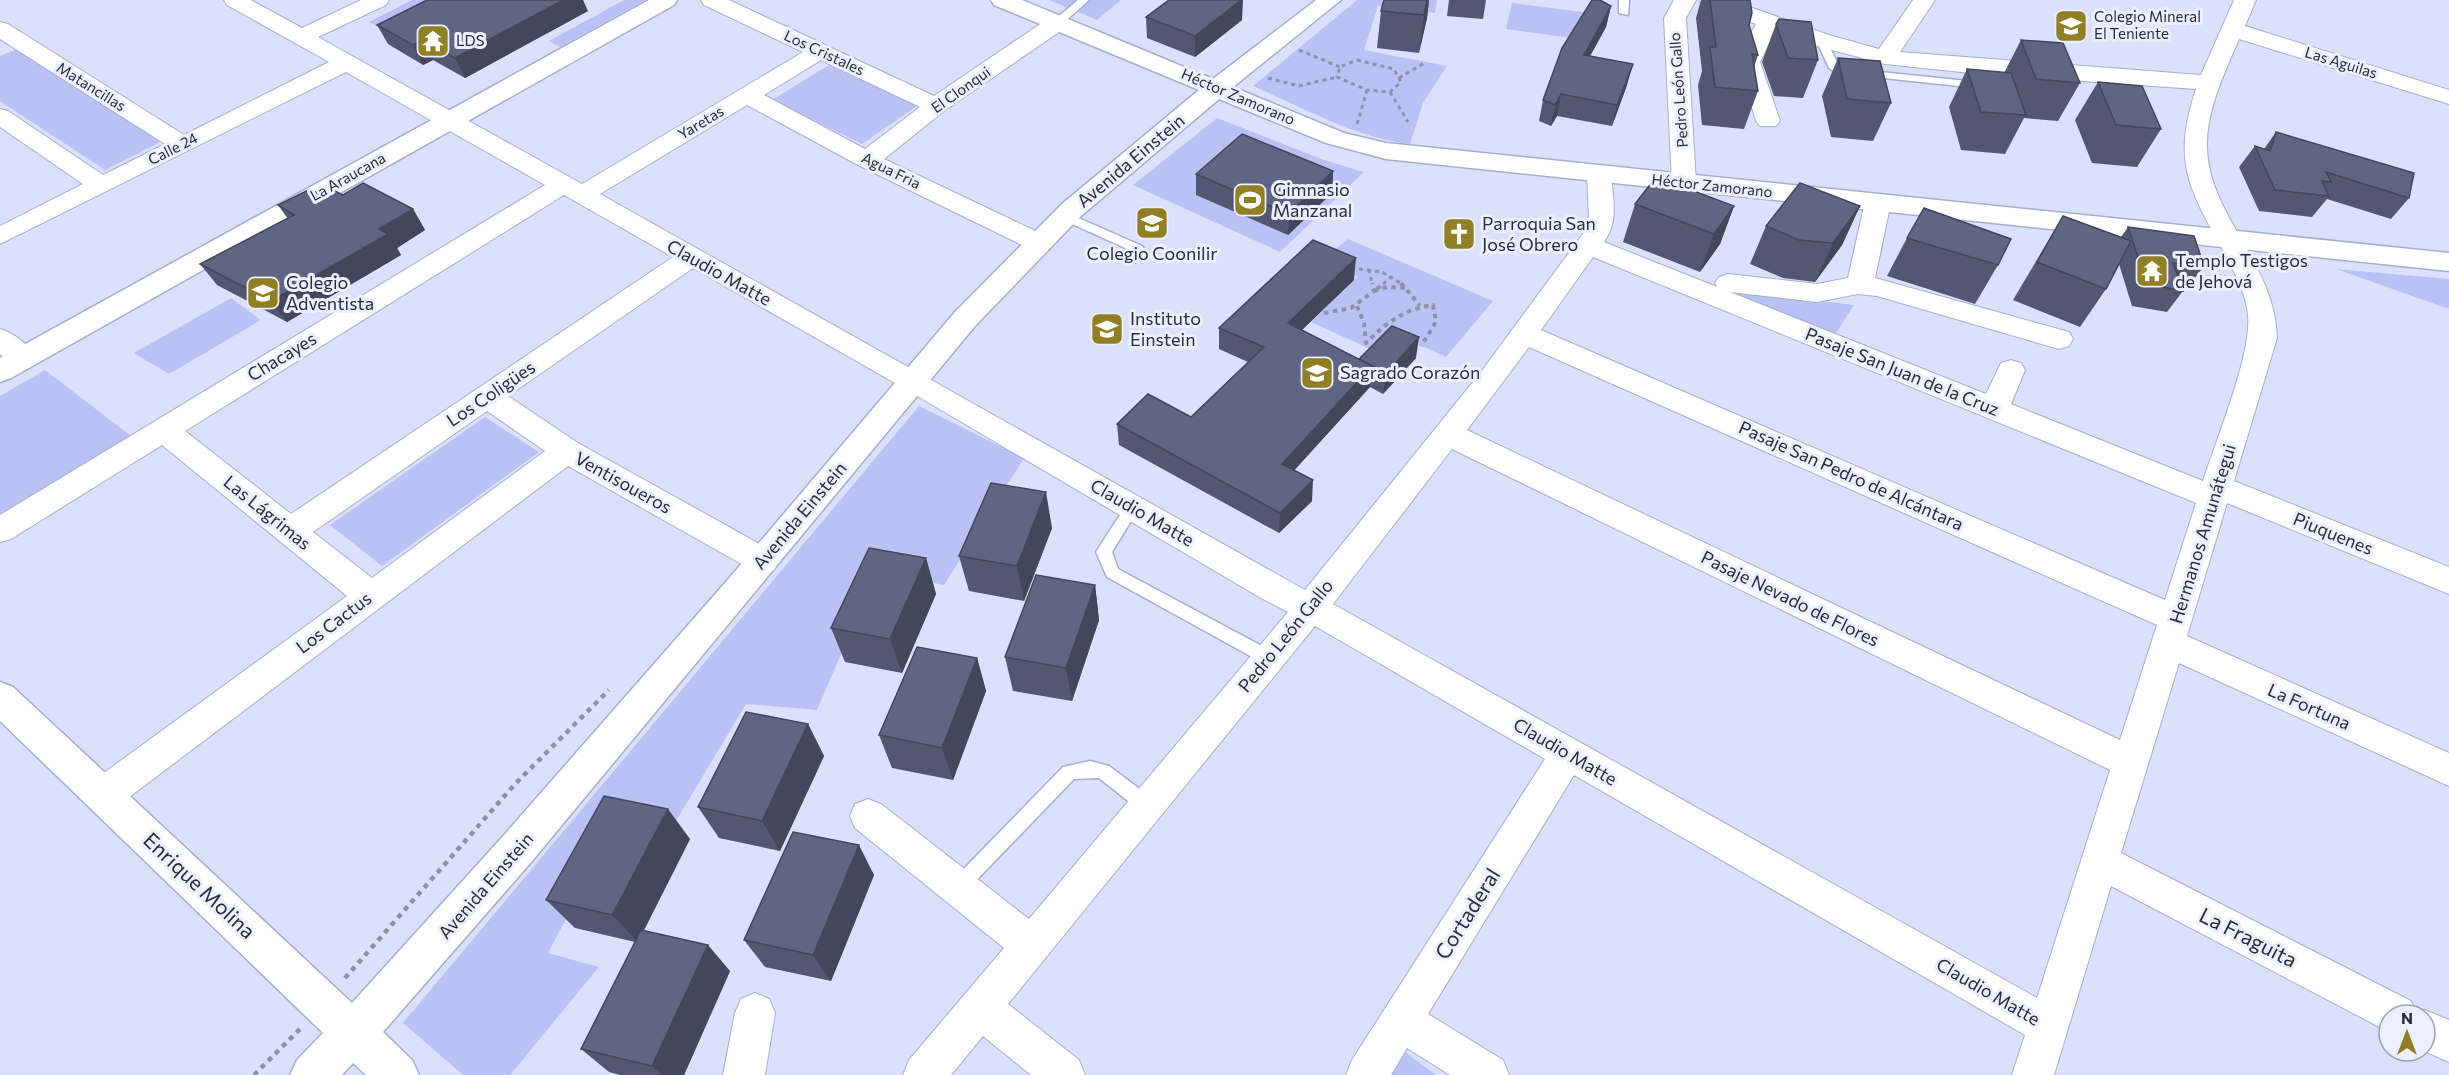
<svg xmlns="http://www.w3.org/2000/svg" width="2449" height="1075" font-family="Commissioner,sans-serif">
  <rect width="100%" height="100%" fill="#dbe1fd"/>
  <g fill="#b9c1f5">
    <path d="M412 0H444L391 33 369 22Z"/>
    <path d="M624 0H645L560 47 549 41Z"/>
    <path d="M1049 0H1121L1097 20Z"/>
    <path d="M1357 0H1437L1435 13 1378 6 1364 50 1447 66 1423 103 1410 144C1355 138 1304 108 1253 86Z"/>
    <path d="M1512 3 1598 14 1594 41 1506 29Z"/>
    <path d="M17 49 164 140 105 170 0 101V56Z"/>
    <path d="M829 65 917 106 862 144 772 100Z"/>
    <path d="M1217 118 1324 160 1364 172 1280 252 1133 185Z"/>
    <path d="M1348 239 1493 301 1446 357 1400 336 1381 354 1311 322 1357 277 1322 261Z"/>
    <path d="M2336 269 2449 279V309Z"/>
    <path d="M1722 289 1854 305 1832 339Z"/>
    <path d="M231 298 261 320 169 374 134 353Z"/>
    <path d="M45 370 131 436 0 518V396Z"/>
    <path d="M919 406 1024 458 944 585 877 571 817 710 746 704 676 821 622 813 548 953 599 967 510 1075H463L403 1023Z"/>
    <path d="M485 417 539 452 382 566 330 525Z"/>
    <path d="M1394 1044 1436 1075H1374Z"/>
  </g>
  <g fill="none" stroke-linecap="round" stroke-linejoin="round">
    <g stroke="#a7adcf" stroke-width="3">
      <g id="lane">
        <path d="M1078 0H1089L1061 25H1053V21Z"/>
        <path d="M1619 0H1629L1628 15 1619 13Z"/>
        <path d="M1817 38H1825L1839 66 1842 68 1967 81 1977 77 1982 80 1968 87 1836 73 1829 68 1816 40Z"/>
        <path d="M1065 212 1142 246 1144 249 1142 252H1134L1061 219 1059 216Z"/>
        <path d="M1132 502 1139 508 1112 552 1118 569 1275 653 1277 658 1275 663 1269 665 1263 663 1107 577 1096 552 1127 504Z"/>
        <path d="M1090 761 1109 766 1154 800 1157 806 1154 812 1148 814 1142 812 1099 778 1074 779 965 892 959 895 953 892 950 886 953 880 1063 767Z"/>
      </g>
    </g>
    <g stroke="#a7adcf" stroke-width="2">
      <g id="street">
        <path d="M224 0H251L302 28 361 0H389L386 5 318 37 582 184 803 52 704 5 701 0H729L934 96 1049 18H1065L1068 23 1065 28 944 111 884 159 1046 236 1050 242 1046 248 1037 250 1028 248 858 165 747 105 600 194 1305 590 1481 372 1585 231 1589 218 1587 175 1590 170 1599 167 1608 170 1611 175C1613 199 1619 221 1604 242L1717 287 1715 283 1719 277 1728 274 1817 284 1848 278 1865 202 1869 196 1878 194 1887 196 1891 202 1875 278 2069 332 2073 339 2069 346 2059 349 1877 296 1858 294 1817 302 1730 292 1986 394 2001 363 2011 360 2021 363 2025 370 2011 404 2203 481C2216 440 2252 354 2248 315 2246 294 2236 275 2226 256 2190 190 2171 164 2196 89L1980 74 1885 64 1813 45 1775 31 1760 62 1780 121 1776 126H1760L1756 121 1738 62 1739 55 1756 24 1702 5 1699 0H1730L1829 35 1879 49 1913 0H1935L1900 52 2201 75 2234 0H2256L2245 26 2449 90V104L2239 39C2225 72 2206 110 2207 148 2209 216 2275 263 2277 338L2234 481 2449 567V594L2227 503 2187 636 2449 753V786L2179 663 2121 853 2411 1001 2416 1013 2425 1010 2449 1020V1062L2424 1051 2425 1015H2389V1032L2111 886 2054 1075H2012L2025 1035 1574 775 1428 1014 1503 1060 1509 1075H1450L1407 1048 1391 1075H1346L1352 1060 1545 759 1315 626 1008 1004 1079 1060 1085 1075H1031L983 1036 951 1075H903L909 1060 1004 948 855 828 850 816 855 804 868 799 881 804 1029 919 1288 612 1261 598 902 387 693 268 508 396 578 443 774 552 779 561 774 570 763 574 752 570 568 466 116 807 103 811 90 807 85 795 90 783 347 596 162 445 11 539 0 542V515L545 185 346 72 0 244V226L83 184 0 127V109L8 111 103 175 165 144 0 39V22L8 24 184 135 329 62 227 5ZM821 60 920 107 865 149 764 95ZM564 195 673 257 291 514 185 431ZM1593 257 2196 503 2165 600 1541 330ZM1529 347 2157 625 2120 740 1467 430ZM487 411 545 451 372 578 313 532ZM1452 449 2110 770 2037 998 1333 604Z"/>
        <path d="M1674 0H1696L1686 18 1696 183 1693 188 1684 191 1675 188 1672 183 1664 18Z"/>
        <path d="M0 329C14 333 29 345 37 358L33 365C18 369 11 364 0 354Z"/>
        <path d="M755 993 769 999 775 1013 765 1075H723L735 1013 741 999Z"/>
      </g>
    </g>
    <g stroke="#a7adcf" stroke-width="3">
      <g id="secondary">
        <path d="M649 0H677L674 5 11 378 0 382V358Z"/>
        <path d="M991 0H1022L1213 79 1316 0H1341L1233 87 1344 133 1386 143 2449 253V271L1386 159 1326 143 1219 99 1081 216 975 326 533 860 383 1032 412 1060 419 1075H366L353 1063 342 1075H290L297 1060 323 1033 0 721V682L13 687 352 1003 505 834 731 576 955 312 1062 204 1199 90 994 5Z"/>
      </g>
    </g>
    <g stroke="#8d92a7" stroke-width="3" stroke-dasharray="4 4" stroke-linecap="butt">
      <path d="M1299 50 1340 67"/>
      <path d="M1357 60 1394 69 1401 82 1390 92 1367 90 1337 77 1340 67Z"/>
      <path d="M1268 78 1299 86 1337 77"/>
      <path d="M1399 78 1426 62"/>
      <path d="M1390 92 1408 122"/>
      <path d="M1357 124 1367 90"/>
      <path d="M1351 268 1382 272 1402 284"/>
      <path d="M1369 269 1372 284"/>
      <path d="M1383 284 1392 276"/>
    </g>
    <g stroke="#8d92a7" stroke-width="4" stroke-dasharray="4.5 4.5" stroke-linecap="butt">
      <path d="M1401 283 1420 306"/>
      <path d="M1377 289 1384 283"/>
      <path d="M1374 291 1387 287 1408 288"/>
      <path d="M1357 306 1364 323 1366 343C1386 323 1404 309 1433 305L1436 322 1421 346"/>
      <path d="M1324 313 1351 308 1374 291 1372 283"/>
    </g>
    <g stroke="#8d92a7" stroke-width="4.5" stroke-dasharray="5 5" stroke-linecap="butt">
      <path d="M345 978 516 783 609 690"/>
      <path d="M254 1075 300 1029"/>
    </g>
    <use href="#lane" fill="#fff" fill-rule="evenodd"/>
    <use href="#street" fill="#fff" fill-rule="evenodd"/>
    <use href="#secondary" fill="#fff" fill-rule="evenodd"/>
  </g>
  <g fill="#535772">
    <path d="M1384 0H1429L1427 18 1419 53 1377 48 1381 11Z"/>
    <path d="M1449 0H1486L1483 19 1447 16Z"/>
    <path d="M1701 0H1750L1749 25 1758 55 1754 67 1758 91 1744 129 1702 125 1698 85 1702 71 1696 18Z"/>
    <path d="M1611 6 1606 27 1590 56 1627 85 1612 126 1557 116 1551 126 1539 121 1543 100Z"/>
    <path d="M588 11 465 78 433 60 423 65 388 44 377 25Z"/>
    <path d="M1146 17 1242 20 1195 57 1147 38Z"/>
    <path d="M1776 24 1818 60 1803 98 1774 96 1762 62Z"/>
    <path d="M2021 40 2080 83 2058 121 2024 118 2005 154 1961 150 1949 107 1967 69 2004 73Z"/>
    <path d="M1838 58 1891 103 1873 141 1831 137 1822 96Z"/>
    <path d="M2098 82 2161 129 2137 167 2092 163 2075 120Z"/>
    <path d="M2276 132 2409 198 2391 219 2327 199 2312 217 2259 211 2239 167 2255 146 2264 149Z"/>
    <path d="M1333 171 1332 193 1288 235 1196 195V174Z"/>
    <path d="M321 195H343L413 209 425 230 397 248 401 255 287 322 217 285 200 264 288 219 278 205Z"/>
    <path d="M1635 204 1734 206 1720 244 1700 272 1623 242Z"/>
    <path d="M1860 206 1842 245 1815 282 1783 278 1750 264 1766 226Z"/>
    <path d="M2063 216 2121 237 2128 227 2204 266 2188 287H2182L2183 291 2167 312 2132 306 2119 264 2106 289 2080 327 2013 300Z"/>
    <path d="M1907 238 1998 265 1975 304 1887 276Z"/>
    <path d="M1354 280 1302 330 1371 365 1416 358 1383 394 1370 387 1294 470 1312 501 1279 533 1119 445 1117 424 1191 417 1248 362 1219 349V328Z"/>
    <path d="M1052 528 1024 601 969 591 959 556Z"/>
    <path d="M926 558 936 594 902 673 845 662 831 628Z"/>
    <path d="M1095 585 1099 620 1072 701 1013 691 1005 657Z"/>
    <path d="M977 658 986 691 953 780 892 768 879 735Z"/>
    <path d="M808 724 824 756 780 851 719 838 698 807Z"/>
    <path d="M690 839 644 930 730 971 684 1075H620L609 1072 581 1049 635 942 575 928 546 900Z"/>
    <path d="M874 875 831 981 765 967 744 940Z"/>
  </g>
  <g fill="#43475c">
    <path d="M563 0H583L588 11 465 78 455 58Z"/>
    <path d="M1241 0H1243L1242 20 1195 57V36Z"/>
    <path d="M1427 0H1429L1427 18 1419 53 1424 15Z"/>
    <path d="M1611 6 1606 27 1579 76 1584 55Z"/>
    <path d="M423 40 433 60 423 65 413 45Z"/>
    <path d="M1633 64 1627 85 1612 126 1617 105Z"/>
    <path d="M1561 94 1557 116 1551 126 1555 105Z"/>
    <path d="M1333 171 1332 193 1288 235 1289 214Z"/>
    <path d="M1734 206 1720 244 1700 272 1714 234Z"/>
    <path d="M1860 206 1842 245 1815 282 1833 243Z"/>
    <path d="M413 209 425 230 397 248 401 255 287 322 271 301 379 229Z"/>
    <path d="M1356 258 1354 280 1287 344 1288 323Z"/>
    <path d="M1419 337 1416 358 1383 394 1386 373Z"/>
    <path d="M1372 366 1370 387 1281 485 1282 464Z"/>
    <path d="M1313 480 1312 501 1279 533 1280 513Z"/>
    <path d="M1046 492 1052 528 1024 601 1017 566Z"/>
    <path d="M926 558 936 594 902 673 890 639Z"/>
    <path d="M1095 585 1099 620 1072 701 1066 668Z"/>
    <path d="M977 658 986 691 953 780 942 748Z"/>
    <path d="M808 724 824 756 780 851 762 821Z"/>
    <path d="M668 809 690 839 638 942 612 915Z"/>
    <path d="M859 845 874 875 831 981 813 955Z"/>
    <path d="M708 945 730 971 684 1075H662L652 1066Z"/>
  </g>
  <g fill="#606584" stroke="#43475c" stroke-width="1.5">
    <path d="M427 0H563L455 58 423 40 413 45 377 25Z"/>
    <path d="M1169 0H1241L1195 36 1146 17Z"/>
    <path d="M1384 0H1427L1424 15 1381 11Z"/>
    <path d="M1592 0H1600L1611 6 1584 55 1633 64 1617 105 1561 94 1555 105 1543 100 1562 48Z"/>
    <path d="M1710 0H1750L1752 13 1749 25 1758 55 1752 54 1758 91 1715 87 1710 47H1716Z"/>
    <path d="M1779 19 1811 22 1818 60 1788 58 1776 24Z"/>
    <path d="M2021 40 2063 43 2080 83 2036 79Z"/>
    <path d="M1838 58 1880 61 1891 103 1847 99Z"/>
    <path d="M1967 69 2011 73 2026 115 1981 112Z"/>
    <path d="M2098 82 2142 86 2161 129 2116 125Z"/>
    <path d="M2276 132 2414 173 2409 198 2326 172 2331 182 2322 181 2329 196 2275 190 2255 146 2270 151Z"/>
    <path d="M1242 134 1333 171 1289 214 1196 174Z"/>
    <path d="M1656 177 1734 206 1714 234 1635 204Z"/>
    <path d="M363 183 413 209 379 229 388 234 271 301 200 264 294 215 278 205 310 189 321 195 333 190 343 195Z"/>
    <path d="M1800 183 1860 206 1833 243 1799 240 1766 226Z"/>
    <path d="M1924 208 2011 239 1998 265 1907 238Z"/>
    <path d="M2063 216 2131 241 2106 289 2037 262Z"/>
    <path d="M2128 227 2194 236 2204 266 2173 263 2183 291 2147 284Z"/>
    <path d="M1313 240 1356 258 1288 323 1372 366 1282 464 1313 480 1280 513 1117 424 1148 394 1191 417 1264 347 1219 328Z"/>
    <path d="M1392 326 1419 337 1386 373 1359 359Z"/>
    <path d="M991 483 1046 492 1017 566 959 556Z"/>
    <path d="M869 548 926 558 890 639 831 628Z"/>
    <path d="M1036 575 1095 585 1066 668 1005 657Z"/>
    <path d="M917 647 977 658 942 748 879 735Z"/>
    <path d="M746 712 808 724 762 821 698 807Z"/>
    <path d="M604 796 668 809 612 915 546 900Z"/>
    <path d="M793 832 859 845 813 955 744 940Z"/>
    <path d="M641 930 708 945 652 1066 581 1049Z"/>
  </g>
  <defs>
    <g id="school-square" transform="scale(1.725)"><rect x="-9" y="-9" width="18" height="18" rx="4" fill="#917f26" stroke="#eceffd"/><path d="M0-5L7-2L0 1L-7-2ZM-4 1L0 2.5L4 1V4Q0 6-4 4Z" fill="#fff"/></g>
    <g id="temple-square" transform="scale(1.725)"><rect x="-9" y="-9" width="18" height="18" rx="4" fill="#917f26" stroke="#eceffd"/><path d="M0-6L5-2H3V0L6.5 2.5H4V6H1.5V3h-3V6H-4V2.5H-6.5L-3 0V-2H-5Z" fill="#fff"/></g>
    <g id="stadium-square" transform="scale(1.725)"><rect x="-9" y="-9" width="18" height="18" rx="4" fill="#917f26" stroke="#eceffd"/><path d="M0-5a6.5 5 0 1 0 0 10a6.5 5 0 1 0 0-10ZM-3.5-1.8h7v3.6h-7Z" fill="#fff"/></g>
    <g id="church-square" transform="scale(1.725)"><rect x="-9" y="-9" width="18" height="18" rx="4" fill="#917f26" stroke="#eceffd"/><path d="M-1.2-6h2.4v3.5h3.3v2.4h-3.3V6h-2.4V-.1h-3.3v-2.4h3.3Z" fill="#fff"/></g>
  </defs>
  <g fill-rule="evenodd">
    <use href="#school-square" x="2071" y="26"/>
    <use href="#temple-square" x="433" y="41"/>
    <use href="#stadium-square" x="1250" y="200"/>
    <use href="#school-square" x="1152" y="223"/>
    <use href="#church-square" x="1459" y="234"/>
    <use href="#temple-square" x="2152" y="271"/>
    <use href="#school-square" x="263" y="293"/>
    <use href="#school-square" x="1107" y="329"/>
    <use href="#school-square" x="1317" y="373"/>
  </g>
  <g text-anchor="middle" stroke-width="6" stroke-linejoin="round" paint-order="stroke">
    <g font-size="15" fill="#2b2d3b" stroke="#eceffd" text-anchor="start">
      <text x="2094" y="22">Colegio Mineral<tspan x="2094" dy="17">El Teniente</tspan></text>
      <text x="456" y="46">LDS</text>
    </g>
    <g font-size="15" fill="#2b2d3b" stroke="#eceffd">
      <text transform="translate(824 53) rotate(25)" y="5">Los Cristales</text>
      <text transform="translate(2341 63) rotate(17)" y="5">Las Aguilas</text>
      <text transform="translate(91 87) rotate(32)" y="5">Matancillas</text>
      <text transform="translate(961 90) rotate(-35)" y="5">El Clonqui</text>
      <text transform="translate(1679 90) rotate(-94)" y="5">Pedro León Gallo</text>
      <text transform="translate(1238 97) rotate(23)" y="5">Héctor Zamorano</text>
      <text transform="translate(701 123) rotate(-31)" y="5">Yaretas</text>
      <text transform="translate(173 149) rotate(-27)" y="5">Calle 24</text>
      <text transform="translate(891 171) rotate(26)" y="5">Agua Fria</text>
      <text transform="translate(348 177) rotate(-29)" y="5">La Araucana</text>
      <text transform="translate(1712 186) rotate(6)" y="5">Héctor Zamorano</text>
    </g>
    <g font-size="18" fill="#2b2d3b" stroke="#eceffd">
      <text transform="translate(1131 161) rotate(-40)" y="6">Avenida Einstein</text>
      <text transform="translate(719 273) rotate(29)" y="6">Claudio Matte</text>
      <text transform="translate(282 357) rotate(-31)" y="6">Chacayes</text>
      <text transform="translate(1902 372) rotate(22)" y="6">Pasaje San Juan de la Cruz</text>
      <text transform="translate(491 394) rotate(-34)" y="6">Los Coligües</text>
      <text transform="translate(1851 476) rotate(24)" y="6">Pasaje San Pedro de Alcántara</text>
      <text transform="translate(623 483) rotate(29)" y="6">Ventisoueros</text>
      <text transform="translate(267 513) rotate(39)" y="6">Las Lágrimas</text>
      <text transform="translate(1142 513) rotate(30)" y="6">Claudio Matte</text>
      <text transform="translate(800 516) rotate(-50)" y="6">Avenida Einstein</text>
      <text transform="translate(2203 534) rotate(-73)" y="6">Hermanos Amunátegui</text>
      <text transform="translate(2333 534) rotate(22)" y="6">Piuquenes</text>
      <text transform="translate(1790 599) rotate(26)" y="6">Pasaje Nevado de Flores</text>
      <text transform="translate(334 623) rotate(-37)" y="6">Los Cactus</text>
      <text transform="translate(1286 636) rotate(-51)" y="6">Pedro León Gallo</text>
      <text transform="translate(2309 707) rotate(24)" y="6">La Fortuna</text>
      <text transform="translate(1565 752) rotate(30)" y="6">Claudio Matte</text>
      <text transform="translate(486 886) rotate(-49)" y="6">Avenida Einstein</text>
      <text transform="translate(1988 992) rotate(30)" y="6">Claudio Matte</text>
    </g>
    <g font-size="18" fill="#2b2d3b" stroke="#eceffd" text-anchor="start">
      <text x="1273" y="196">Gimnasio<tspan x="1273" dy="21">Manzanal</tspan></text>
      <text x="1482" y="230">Parroquia San<tspan x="1482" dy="21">José Obrero</tspan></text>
      <text x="1152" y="260" text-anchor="middle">Colegio Coonilir</text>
      <text x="2175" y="267">Templo Testigos<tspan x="2175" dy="21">de Jehová</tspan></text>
      <text x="286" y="289">Colegio<tspan x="286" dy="21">Adventista</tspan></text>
      <text x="1130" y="325">Instituto<tspan x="1130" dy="21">Einstein</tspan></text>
      <text x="1340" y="379">Sagrado Corazón</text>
    </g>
    <g font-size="21" fill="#2b2d3b" stroke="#eceffd">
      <text transform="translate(199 886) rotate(43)" y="7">Enrique Molina</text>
      <text transform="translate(1468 914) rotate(-58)" y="7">Cortaderal</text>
      <text transform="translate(2248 938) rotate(27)" y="7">La Fraguita</text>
    </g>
  </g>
  <g transform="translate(2407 1033)"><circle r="28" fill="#eceffd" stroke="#9fa1af" stroke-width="1.5"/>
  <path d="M0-4.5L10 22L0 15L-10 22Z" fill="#917f26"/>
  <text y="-9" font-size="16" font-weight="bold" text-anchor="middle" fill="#2b2d3b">N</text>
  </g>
</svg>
